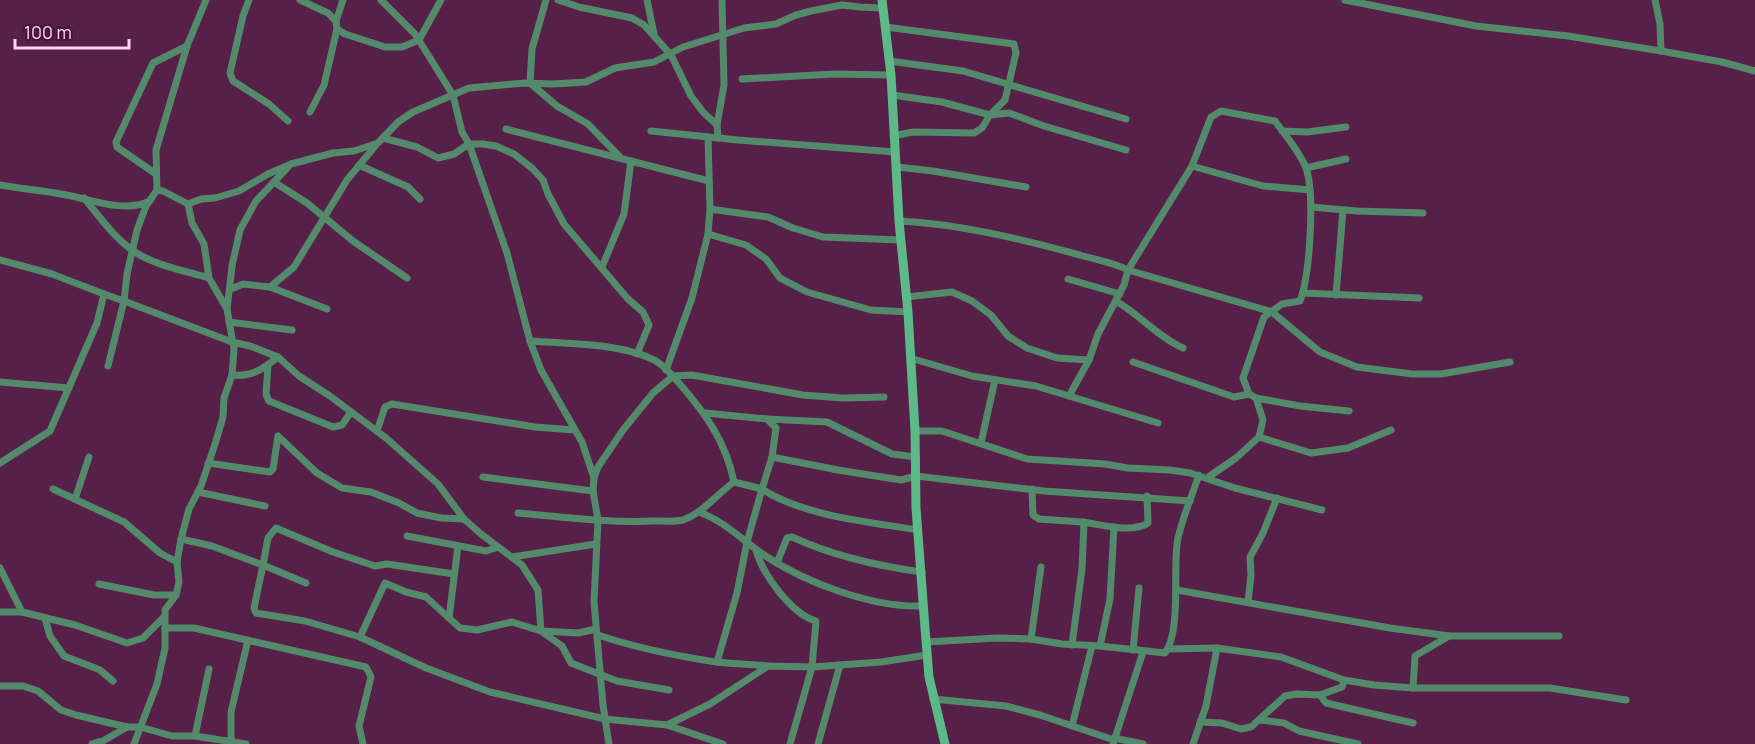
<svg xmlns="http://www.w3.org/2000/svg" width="1755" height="744" font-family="Manrope,sans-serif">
  <rect width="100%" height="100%" fill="#562048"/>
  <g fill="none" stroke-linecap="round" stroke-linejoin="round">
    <g stroke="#538a6c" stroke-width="7">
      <path d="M249 0 243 16 230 73 233 81 269 104 288 121"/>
      <path d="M300 0 328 13 336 21"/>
      <path d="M343 0 336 21 337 29 345 34 385 47H402L419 40 441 0"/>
      <path d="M381 0 415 34 453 95 462 132 469 144 507 253 530 341 541 370 582 442 594 478"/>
      <path d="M546 0 532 49 530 83 557 106 588 124 619 156"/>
      <path d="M558 0 579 7 632 18 644 25 671 55 691 96 703 112 717 125 718 138"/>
      <path d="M647 0 654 34"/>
      <path d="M1345 0 1476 26 1568 36 1661 51 1722 62 1755 71"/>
      <path d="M1655 0 1660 24 1661 51"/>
      <path d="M886 27 1014 44 1016 53 1005 100 990 115 942 102 892 95"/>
      <path d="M889 61 963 71 1126 119"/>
      <path d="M742 79 834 74 891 75"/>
      <path d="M310 112 324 85 337 29"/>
      <path d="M717 125 724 85 722 0"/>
      <path d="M506 129 709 181"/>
      <path d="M651 131 738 140 895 152"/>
      <path d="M1282 131 1307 132 1346 127"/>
      <path d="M893 136 913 132 974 133 982 128 990 115 1009 113 1044 126 1126 150"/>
      <path d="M383 138 417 147 438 158 454 154 469 144H483L496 146 514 154 533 169 543 180 548 194 564 224 628 299 643 312 649 325 637 354"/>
      <path d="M359 165 408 187 420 199"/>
      <path d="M1192 166 1211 117 1221 111 1275 121C1286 136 1299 151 1306 168 1315 194 1310 275 1300 301L1282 304 1264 317 1243 378 1249 394 1256 398 1263 420 1259 437 1236 458 1207 478"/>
      <path d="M897 167 933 171 1026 187"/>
      <path d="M1306 168 1346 159"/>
      <path d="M156 174 117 147 116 142 153 63 187 46"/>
      <path d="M274 182 307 203 353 241 407 278"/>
      <path d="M0 185C20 189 41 190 61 194 88 198 124 214 150 201"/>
      <path d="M157 190 156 150 187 46 206 0"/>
      <path d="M84 198C99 216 115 239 135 252 157 266 185 271 209 278"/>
      <path d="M188 204 201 199 215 198 239 191 268 174 291 164 333 153 354 151 378 143 398 122 413 112 469 88 524 83 553 84 586 82 615 68 654 62 683 47 744 28 776 24 796 15 811 11 842 5 860 7 883 8"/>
      <path d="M188 204 192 223 204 244 209 278 227 309"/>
      <path d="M1311 207 1357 211 1423 213"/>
      <path d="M710 209 768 217 793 228 823 237 900 240"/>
      <path d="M899 221C960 224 1021 239 1080 255 1096 260 1113 262 1128 270L1272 312 1320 352 1357 367 1412 374H1441L1510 362"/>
      <path d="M708 234 746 245 766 259 780 278 807 292 871 310 908 312"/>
      <path d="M0 260 52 274 104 294"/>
      <path d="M602 267 624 214 631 161"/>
      <path d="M1068 279 1120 294"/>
      <path d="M270 287 327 309"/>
      <path d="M231 289 243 284 270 287 294 267 347 180 376 145"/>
      <path d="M1303 293 1419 298"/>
      <path d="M1336 295 1343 210"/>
      <path d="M906 297 952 292 972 301 991 315 1008 336 1027 348 1057 358 1089 360"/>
      <path d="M1116 301C1140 315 1158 337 1183 348"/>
      <path d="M229 322 292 330"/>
      <path d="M530 341C567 344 619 343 652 359 662 363 672 375 679 383 706 414 726 442 734 482"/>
      <path d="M910 358 972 376 1036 386 1158 423"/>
      <path d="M1133 362 1234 397 1249 394"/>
      <path d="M268 365 266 394 269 401 333 427 342 425 351 412"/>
      <path d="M108 366 124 301 232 342 250 346 278 357 299 376 330 396 386 438 438 484 464 519 481 534 522 565 538 590 541 631 578 633 596 629"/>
      <path d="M666 370 692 298 708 234 710 209 708 137"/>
      <path d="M232 375C252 377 263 369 278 357"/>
      <path d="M0 382 69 388"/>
      <path d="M1069 396 1089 360 1098 334 1124 285 1128 270 1192 166 1263 186 1310 190"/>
      <path d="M1256 398 1300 406 1349 411"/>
      <path d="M705 413 767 419 776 428 772 457"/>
      <path d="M767 419 827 422 892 454 916 457"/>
      <path d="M377 431 385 407 392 404 535 427 574 430"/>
      <path d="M915 431H942L1027 459 1105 464 1128 468 1170 470 1190 473 1235 488 1322 510"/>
      <path d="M1259 437 1311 453 1348 448 1391 430"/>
      <path d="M981 443 995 380"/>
      <path d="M0 463 50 431 97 323 104 294 124 301 127 274 137 230 146 206 157 190 163 191 188 204"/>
      <path d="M208 463 270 472 273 469 278 436 317 473 342 488 371 492 399 503 417 513 441 518 464 519"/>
      <path d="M483 477 593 491"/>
      <path d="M53 489 124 522 160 553 177 562"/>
      <path d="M1032 489 1033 515 1039 519C1053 520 1068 521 1082 522 1100 524 1132 534 1148 523L1147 496"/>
      <path d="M198 492 265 506"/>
      <path d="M75 499 89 457"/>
      <path d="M699 512C724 521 742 540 764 555 806 583 873 608 923 606"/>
      <path d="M518 513C563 517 609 523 655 521 664 521 675 522 683 520 703 513 717 494 734 482L762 489 772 457 838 470 901 480 916 476 1044 491 1190 501"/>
      <path d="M407 536 486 551 498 547"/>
      <path d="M181 539 212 546 263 565 268 538 276 528 333 552 375 566 387 564 454 574"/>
      <path d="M756 550C762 573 791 614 816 621L812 667 790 744"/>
      <path d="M512 557 596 544"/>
      <path d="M777 563 787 538 792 537C833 556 878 566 922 572"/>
      <path d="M0 568 22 612"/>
      <path d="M306 583 263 565 254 608 256 613 305 621 360 637 426 668 490 692 605 719 667 725 710 704 768 666 812 667 881 662 927 655"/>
      <path d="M99 584 154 595H176"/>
      <path d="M1177 590 1390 628 1449 636"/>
      <path d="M1248 602 1251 575 1250 557 1263 533 1277 498"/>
      <path d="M0 612H22L75 625 127 643 143 638 164 617"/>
      <path d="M45 618 50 636 64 656 100 670 113 681"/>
      <path d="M449 618 458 546"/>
      <path d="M165 628H194L366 667 371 677 359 726 363 744"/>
      <path d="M598 635C636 648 677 656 716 662 733 664 751 664 768 666"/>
      <path d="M360 637 385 583 406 592 426 597 460 628 477 630 512 622 541 631 562 646 571 663 617 681 669 690"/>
      <path d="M1031 639 1041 567"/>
      <path d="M926 642 997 638 1031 639 1062 644 1100 646 1165 653C1182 630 1172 567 1178 538 1183 516 1192 496 1199 475"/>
      <path d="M1072 645 1082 569 1084 522"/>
      <path d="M1100 646 1110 599 1114 527"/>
      <path d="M1217 648 1281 657 1344 680 1374 685 1413 688H1550L1626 700"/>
      <path d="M1168 649 1217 648 1206 706 1193 744"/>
      <path d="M1133 650 1139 588"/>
      <path d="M717 662 737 593 747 542 762 489C803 516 870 522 918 530"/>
      <path d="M0 686H23L38 691 61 710 76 715 127 727H140L172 736H195L246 744"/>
      <path d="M1413 688 1415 656 1449 636H1559"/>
      <path d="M1320 695 1326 703 1413 723"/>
      <path d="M933 699 1006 706 1040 715 1114 740"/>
      <path d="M1260 720 1284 723 1299 731 1358 744"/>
      <path d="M1200 722 1222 723 1241 729 1251 727 1285 696 1296 694 1320 695 1342 687 1344 680"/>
      <path d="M667 725 723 744"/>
      <path d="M1072 726 1092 646"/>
      <path d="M195 736 209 669"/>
      <path d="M1114 738 1143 744"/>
      <path d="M231 742V712L248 640"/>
      <path d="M92 744 103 741 127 727"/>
      <path d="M134 744 157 684 165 648V610L176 595 179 582 177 562 181 539 189 509 201 486 216 441 223 417 224 398 232 375 234 349 227 309 232 266 240 230 256 201 288 167"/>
      <path d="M609 744 603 705 594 602 598 520 593 491 594 478 598 467 623 430 653 393 673 376 692 375 803 395 843 398 884 397"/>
      <path d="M818 744 840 665"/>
      <path d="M1113 744 1143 652"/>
    </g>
    <path stroke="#5cb988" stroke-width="9" d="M882 0 891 75 899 221 908 312 915 431 916 508 925 628 929 677 945 744"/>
  </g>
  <path d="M15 39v9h114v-9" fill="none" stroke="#fbd8ef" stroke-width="3"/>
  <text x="24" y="39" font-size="18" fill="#fbd8ef" stroke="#4a153d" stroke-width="4.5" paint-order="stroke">100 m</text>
</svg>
